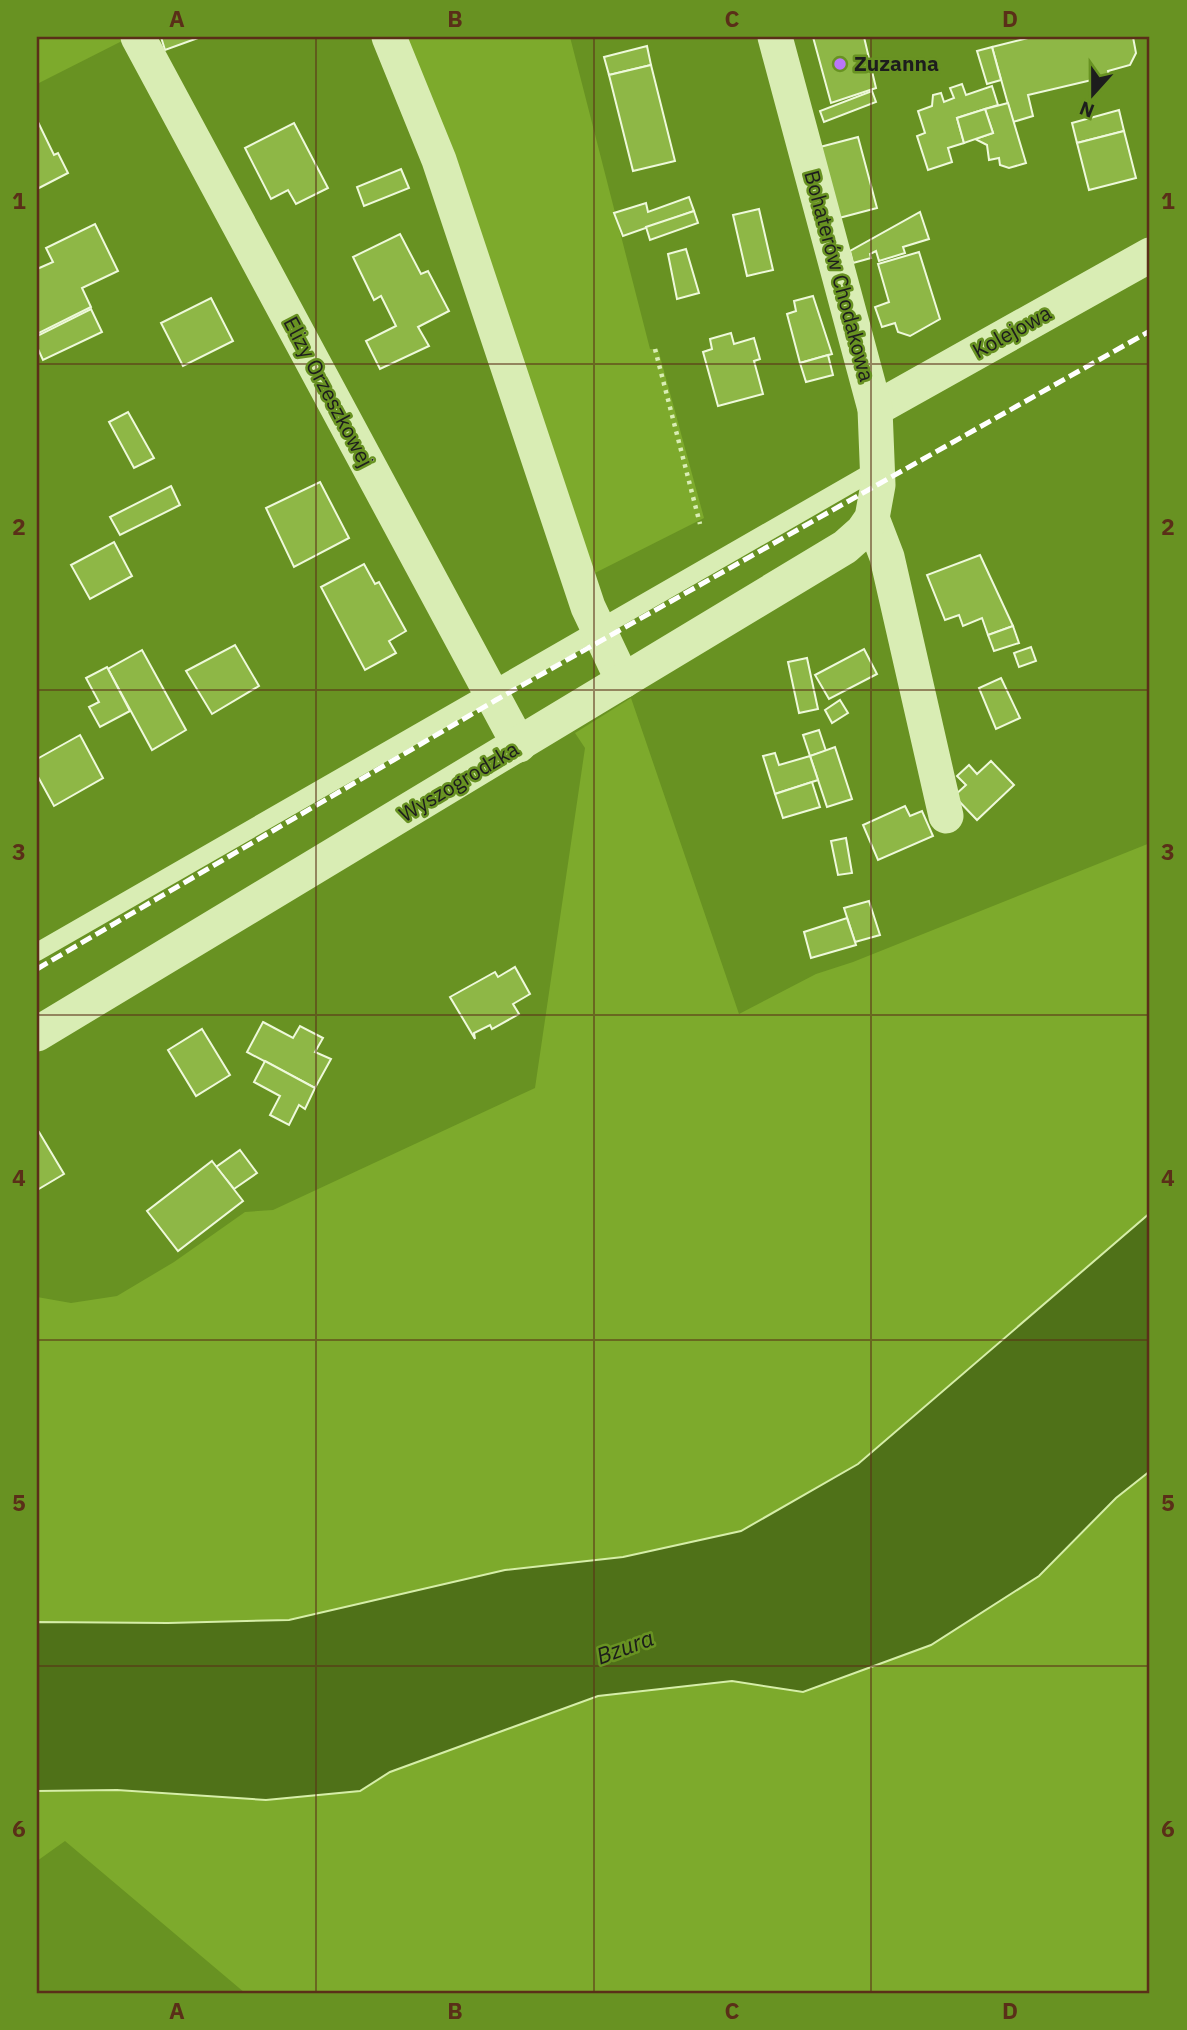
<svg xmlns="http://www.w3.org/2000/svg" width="1187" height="2030" font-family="'IBM Plex Sans',sans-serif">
  <rect width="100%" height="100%" fill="#689222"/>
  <g fill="#7daa2c">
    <path d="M37 37H120L122 41 37 84Z"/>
    <path d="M405 37H570L650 349H658L704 518 585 578Z"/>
    <path d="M631 698 739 1014 816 974 853 962 1150 843V1213L858 1464 741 1531 623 1557 505 1570 289 1620 168 1623 37 1622V1297L71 1303 117 1296 174 1262 245 1212 273 1210 535 1088 585 748 575 733Z"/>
    <path d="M1150 1471V1993H245L65 1841 37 1861V1791L117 1790 266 1800 360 1791 390 1772 598 1696 732 1681 803 1692 931 1645Z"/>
  </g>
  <path fill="#4f7118" stroke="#d6eea8" stroke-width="2" d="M1150 1213V1471L1116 1498 1039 1576 931 1645 803 1692 732 1681 598 1696 390 1772 360 1791 266 1800 117 1790 37 1791V1622L168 1623 289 1620 505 1570 623 1557 741 1531 858 1464Z"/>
  <g fill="#8eb746" stroke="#eef9da" stroke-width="2">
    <path d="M161 37H198V38L165 50Z"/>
    <path d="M813 37H864L876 88 831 103Z"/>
    <path d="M1032 37H1133L1136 53 1130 65 1108 71 1109 76 1028 95 1033 116 1013 122 992 47Z"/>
    <path d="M647 46 651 65 609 75 604 57Z"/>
    <path d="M992 47 1001 80 987 84 977 51Z"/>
    <path d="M651 65 675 161 633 171 609 75Z"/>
    <path d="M962 84 966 95 992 86 998 105 957 118 964 143 948 148 952 162 928 170 917 136 925 133 918 111 932 106 933 95 941 93 944 102 954 98 950 88Z"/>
    <path d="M872 91 876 102 824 122 820 111Z"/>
    <path d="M1008 103 1026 163 1009 168 1000 165 999 158 989 160 987 145 975 139 993 133 985 109Z"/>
    <path d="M985 109 993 133 964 143 957 118Z"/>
    <path d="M1119 110 1124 131 1077 143 1072 123Z"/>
    <path d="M37 120 54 155 58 153 68 173 37 189Z"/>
    <path d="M294 123 328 188 296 204 288 190 271 199 245 148Z"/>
    <path d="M1124 131 1136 178 1089 190 1077 143Z"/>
    <path d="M858 137 877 208 839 218 820 147Z"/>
    <path d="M401 169 409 188 364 206 357 187Z"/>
    <path d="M689 197 694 211 623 236 614 213 646 203 648 212Z"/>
    <path d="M759 209 773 270 747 276 733 215Z"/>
    <path d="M694 211 698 223 650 240 646 227Z"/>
    <path d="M920 212 929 239 903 247 905 253 879 261 876 251 870 254 871 258 853 263 850 251Z"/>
    <path d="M95 224 118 271 82 288 91 307 37 334V269L53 262 46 248Z"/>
    <path d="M400 234 421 274 428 271 449 311 418 327 429 346 380 369 366 341 396 326 381 296 374 300 353 257Z"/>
    <path d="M686 249 699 293 677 299 668 254Z"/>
    <path d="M919 252 940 319 910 336 898 332 895 323 882 327 875 307 889 302 878 264Z"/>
    <path d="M813 296 832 354 800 363 787 314 796 311 794 301Z"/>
    <path d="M211 298 233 341 183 366 161 323Z"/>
    <path d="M91 309 102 332 43 360 37 347V336Z"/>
    <path d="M731 333 734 344 754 338 760 359 754 361 763 394 718 406 703 352 712 349 710 339Z"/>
    <path d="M828 355 833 375 806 382 800 363Z"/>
    <path d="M128 412 154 458 134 468 109 422Z"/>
    <path d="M320 482 349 538 294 567 266 508Z"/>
    <path d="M171 486 180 505 120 535 110 517Z"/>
    <path d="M114 542 132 576 90 599 71 565Z"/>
    <path d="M980 555 1013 626 988 635 982 618 963 626 959 615 945 620 927 575Z"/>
    <path d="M364 564 375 584 379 582 406 631 389 641 396 653 365 670 321 587Z"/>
    <path d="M1013 626 1019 643 994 651 988 635Z"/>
    <path d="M235 645 259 686 212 714 186 671Z"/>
    <path d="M1031 647 1036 661 1019 667 1014 653Z"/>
    <path d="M864 649 877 674 829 699 815 675Z"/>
    <path d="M142 650 186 730 152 750 108 669Z"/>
    <path d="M807 658 818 709 799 713 788 662Z"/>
    <path d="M107 667 130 711 100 727 89 707 99 702 86 678Z"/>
    <path d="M1001 678 1020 718 996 729 979 688Z"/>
    <path d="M840 700 848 713 832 723 825 710Z"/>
    <path d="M819 730 826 751 810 756 803 735Z"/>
    <path d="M80 735 103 778 54 806 37 775V759Z"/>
    <path d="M835 747 852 799 827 807 810 756Z"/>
    <path d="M775 753 779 765 810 756 818 780 775 794 763 756Z"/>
    <path d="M991 761 1014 785 977 820 954 796 966 785 957 776 969 765 977 774Z"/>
    <path d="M812 782 820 807 783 818 775 794Z"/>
    <path d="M905 806 910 816 922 811 933 836 878 860 863 825Z"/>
    <path d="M846 838 852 873 838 875 831 841Z"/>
    <path d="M869 901 880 935 855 942 844 908Z"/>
    <path d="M847 918 856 945 811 958 804 932Z"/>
    <path d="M515 967 530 994 513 1004 519 1014 492 1029 490 1025 474 1033 475 1039 450 997 495 972 498 977Z"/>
    <path d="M263 1022 293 1038 300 1026 323 1038 315 1052 331 1059 315 1088 247 1052Z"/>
    <path d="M202 1029 230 1075 196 1096 168 1050Z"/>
    <path d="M265 1061 315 1088 305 1109 299 1105 289 1125 270 1115 280 1096 254 1082Z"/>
    <path d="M39 1132 64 1174 37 1190V1133Z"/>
    <path d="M240 1150 257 1173 234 1189 216 1167Z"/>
    <path d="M212 1161 243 1201 178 1251 147 1211Z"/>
  </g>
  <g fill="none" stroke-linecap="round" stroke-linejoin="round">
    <path stroke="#d9edb4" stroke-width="4.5" stroke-dasharray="3.5 5" stroke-linecap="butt" d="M655 349 700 524"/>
    <path stroke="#d9edb4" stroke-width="18" d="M37 952 877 469"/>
    <g stroke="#d9edb4" stroke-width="35">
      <path d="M138 37 519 745"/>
      <path d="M389 37 439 160 588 607 623 681"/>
      <path d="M875 409 1150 255"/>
      <path d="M872 518 887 557 946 816"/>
      <path d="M37 1034 845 547 863 531 872 518 878 485 875 409 775 37"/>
    </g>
    <path stroke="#fff" stroke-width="5" stroke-dasharray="12 5" stroke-linecap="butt" d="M37 969 496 700 1150 331"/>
  </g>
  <path fill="none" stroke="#5a2f18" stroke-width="2" stroke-opacity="0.55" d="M316 37V1993M594 37V1993M871 37V1993M37 364H1150M37 690H1150M37 1015H1150M37 1340H1150M37 1666H1150"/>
  <circle fill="#ba76f8" stroke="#689222" stroke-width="2.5" cx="840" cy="64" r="7"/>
  <g text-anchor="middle" stroke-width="5" stroke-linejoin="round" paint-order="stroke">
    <g font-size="21" font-weight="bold" fill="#1d1d1d" stroke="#689222" text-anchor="start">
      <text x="854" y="71">Zuzanna</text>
    </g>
    <g font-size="21" fill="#1d1d1d" stroke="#689222">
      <text transform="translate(839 276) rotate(75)" y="7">Bohaterów Chodakowa</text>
      <text transform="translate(1012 332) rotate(-29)" y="7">Kolejowa</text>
      <text transform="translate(328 392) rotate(62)" y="7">Elizy Orzeszkowej</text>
      <text transform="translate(459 782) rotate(-31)" y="7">Wyszogrodzka</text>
    </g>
    <g font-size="23" font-style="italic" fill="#1b1c1a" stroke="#689222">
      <text transform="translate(625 1647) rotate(-20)" y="8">Bzura</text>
    </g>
  </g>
  <rect width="1187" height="2030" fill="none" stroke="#689222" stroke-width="77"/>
  <g transform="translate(1093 94) rotate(201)" stroke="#689222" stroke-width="5" paint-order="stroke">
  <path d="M0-5L12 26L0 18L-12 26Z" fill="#1d1d1d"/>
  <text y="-10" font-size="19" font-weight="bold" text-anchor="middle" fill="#1d1d1d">N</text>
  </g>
  <rect x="38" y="38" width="1110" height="1954" fill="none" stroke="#5a2f18" stroke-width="2.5"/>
  <g font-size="23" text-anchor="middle" font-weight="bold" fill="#5a2f18">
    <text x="177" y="27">A</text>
    <text x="455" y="27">B</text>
    <text x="732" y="27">C</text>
    <text x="1010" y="27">D</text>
    <text x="19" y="209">1</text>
    <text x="1168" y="209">1</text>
    <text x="19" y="535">2</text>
    <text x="1168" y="535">2</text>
    <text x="19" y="860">3</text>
    <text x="1168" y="860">3</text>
    <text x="19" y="1186">4</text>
    <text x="1168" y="1186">4</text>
    <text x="19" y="1511">5</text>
    <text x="1168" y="1511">5</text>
    <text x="19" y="1837">6</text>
    <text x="1168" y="1837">6</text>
    <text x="177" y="2019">A</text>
    <text x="455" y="2019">B</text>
    <text x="732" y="2019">C</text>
    <text x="1010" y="2019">D</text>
  </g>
</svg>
